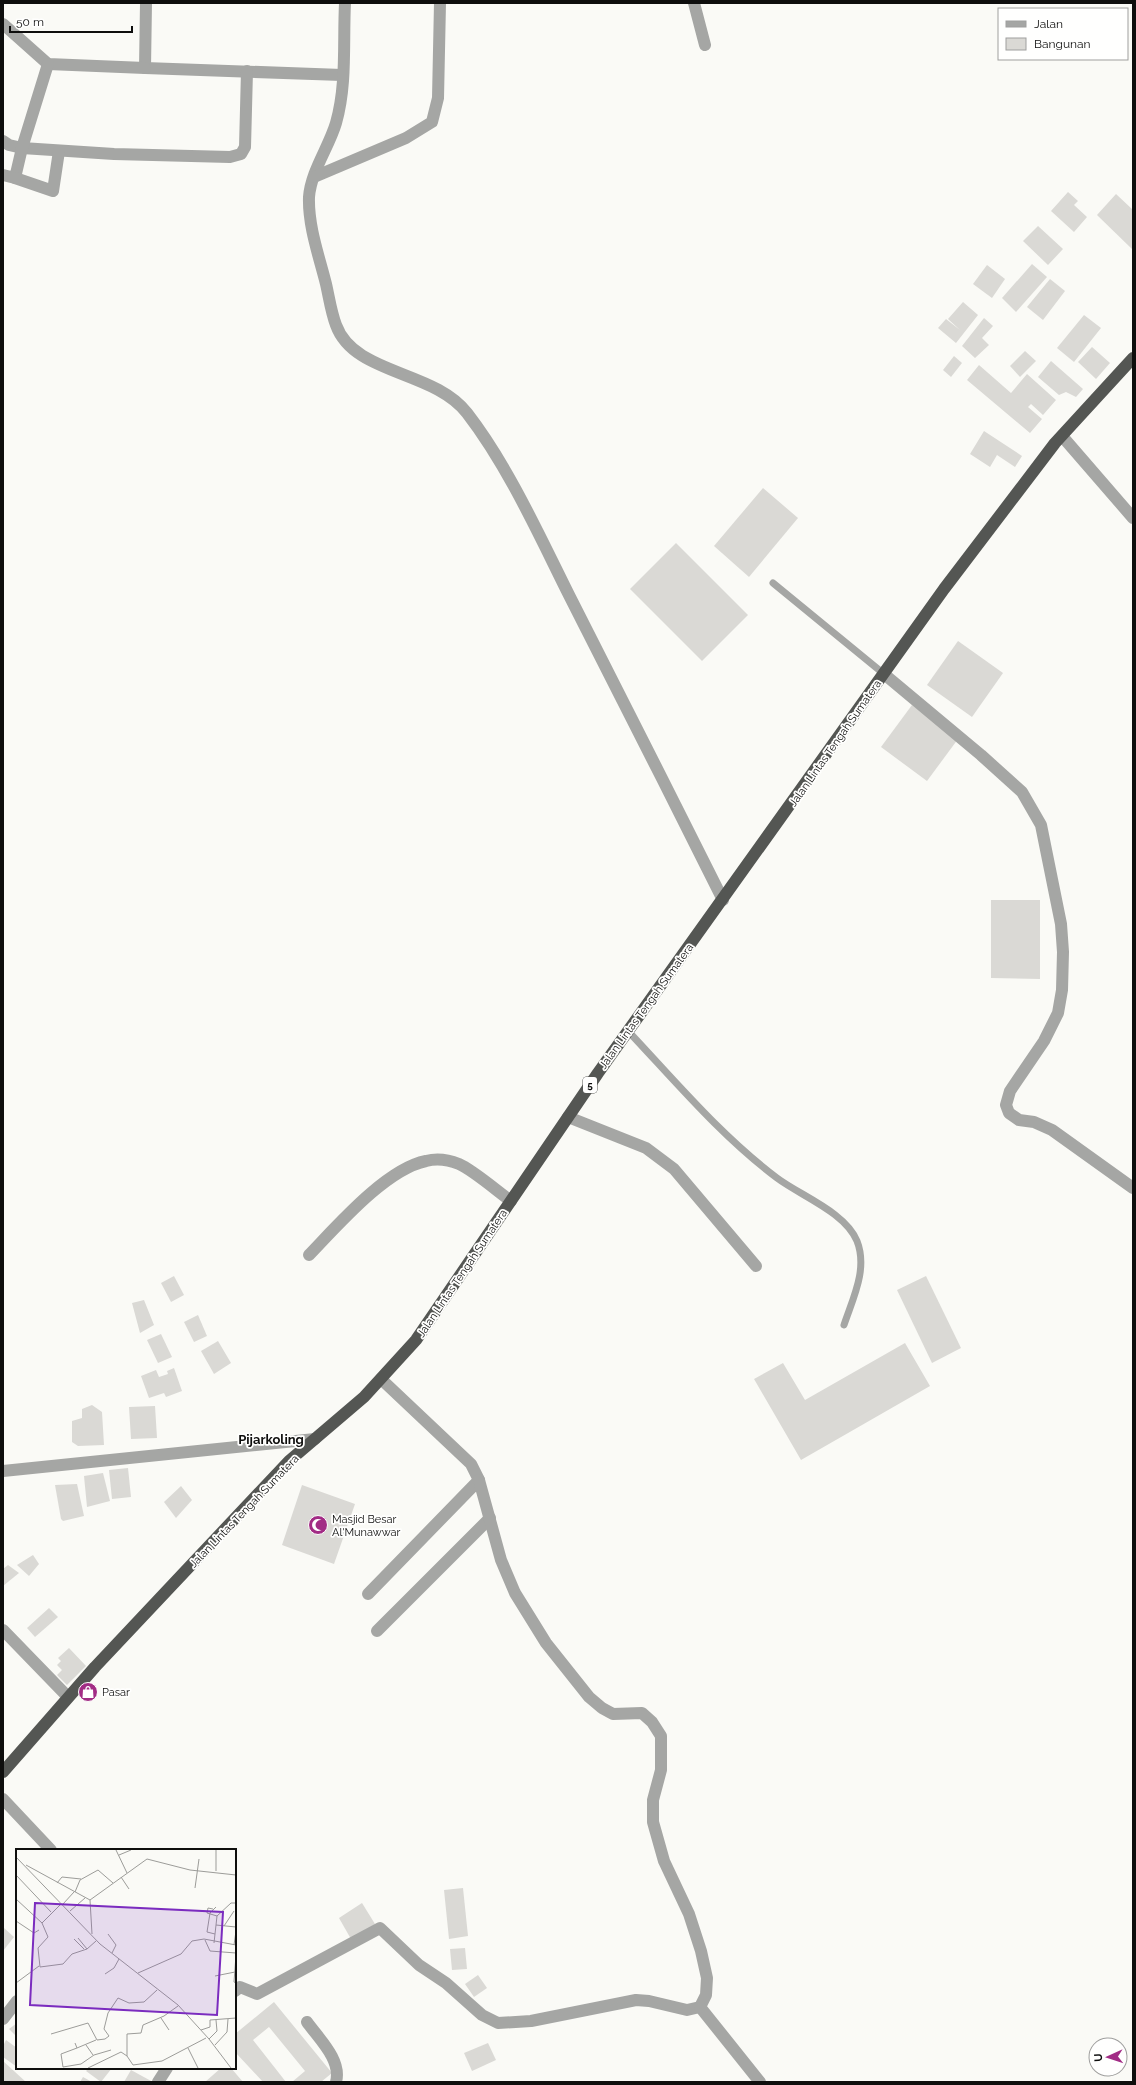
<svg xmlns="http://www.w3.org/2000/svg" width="1136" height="2085" font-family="Raleway,sans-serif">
  <rect width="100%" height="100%" fill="#fafaf6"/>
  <g fill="#dad9d5">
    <path d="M1068 192 1078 201 1074 205 1087 217 1074 232 1051 211Z"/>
    <path d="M1116 194 1133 210V250L1097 215Z"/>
    <path d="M1038 226 1063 249 1048 265 1023 241Z"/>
    <path d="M1032 264 1047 277 1016 312 1002 298Z"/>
    <path d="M987 265 1005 279 992 298 973 284Z"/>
    <path d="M1050 279 1065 291 1043 320 1027 307Z"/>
    <path d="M963 302 978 315 956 343 938 328 946 319 960 330 948 319Z"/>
    <path d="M1084 315 1101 328 1074 362 1057 348Z"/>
    <path d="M984 318 993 326 982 338 989 345 975 358 962 346Z"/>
    <path d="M1092 347 1110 363 1096 379 1078 362Z"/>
    <path d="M1025 351 1036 361 1020 377 1010 366Z"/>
    <path d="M954 356 962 363 951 377 943 370Z"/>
    <path d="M1051 361 1083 389 1076 397 1066 392 1059 395 1038 377Z"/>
    <path d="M979 365 1011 393 1027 374 1056 400 1043 415 1031 404 1028 407 1042 419 1030 433 967 380Z"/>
    <path d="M984 431 1022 456 1015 467 997 455 990 467 970 454Z"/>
    <path d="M763 488 798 518 749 577 714 546Z"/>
    <path d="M676 543 748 615 702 661 630 589Z"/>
    <path d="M958 641 1003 673 972 717 927 685Z"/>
    <path d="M912 705 958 739 927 781 881 747Z"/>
    <path d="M991 900H1040V979L991 978Z"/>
    <path d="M174 1276 184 1295 171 1302 161 1283Z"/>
    <path d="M926 1276 961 1348 932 1363 897 1290Z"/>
    <path d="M144 1300 154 1325 140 1333 132 1303Z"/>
    <path d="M198 1315 207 1336 194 1342 184 1322Z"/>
    <path d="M161 1334 172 1357 158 1363 147 1340Z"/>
    <path d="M218 1341 231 1363 214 1374 201 1351Z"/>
    <path d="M905 1343 930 1386 801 1460 754 1379 783 1363 805 1400Z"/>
    <path d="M174 1368 182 1391 166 1397 164 1393 149 1398 141 1376 156 1370 159 1377 168 1374 167 1371Z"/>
    <path d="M92 1405 102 1412 104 1445 78 1446 72 1442V1421L82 1418V1409Z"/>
    <path d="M155 1406 157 1438 131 1439 129 1407Z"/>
    <path d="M128 1468 131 1497 112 1499 109 1470Z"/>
    <path d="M103 1473 110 1501 87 1507 84 1476Z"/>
    <path d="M77 1484 84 1516 63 1521 61 1519 55 1485Z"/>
    <path d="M302 1485 355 1504 334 1564 282 1545Z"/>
    <path d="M181 1486 192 1500 176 1518 164 1502Z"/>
    <path d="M33 1555 39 1564 29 1576 17 1565Z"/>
    <path d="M8 1565 19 1573 3 1586V1569Z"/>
    <path d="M49 1608 58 1617 35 1637 27 1628Z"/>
    <path d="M69 1648 86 1666 67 1685 57 1675 62 1670 57 1665 61 1661 58 1658Z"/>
    <path d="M463 1888 468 1936 449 1939 444 1890Z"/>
    <path d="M362 1903 375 1924 351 1939 339 1918Z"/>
    <path d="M4 1928 14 1937 3 1951V1929Z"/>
    <path d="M465 1948 467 1969 452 1970 450 1949Z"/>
    <path d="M478 1975 487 1988 474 1997 465 1984Z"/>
    <path d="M274 2002 332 2073 321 2082H292L305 2071 269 2027 253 2040 286 2082H263L235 2052V2034Z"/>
    <path d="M17 2023V2037L9 2029Z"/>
    <path d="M6 2040 17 2048V2067L3 2057V2046Z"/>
    <path d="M488 2043 496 2060 472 2071 464 2053Z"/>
    <path d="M3 2061 26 2082H3Z"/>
    <path d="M89 2068H112L101 2082 86 2071Z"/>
    <path d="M221 2068H231L243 2082H205Z"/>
    <path d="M131 2070 153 2082H124Z"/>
    <path d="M83 2077 92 2082H80Z"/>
  </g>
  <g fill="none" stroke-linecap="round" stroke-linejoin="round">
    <g stroke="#a5a6a4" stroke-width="7">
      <path d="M773 583 884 674"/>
      <path d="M628 1031C676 1082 721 1136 777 1178 801 1196 845 1212 857 1241 868 1269 853 1298 844 1325"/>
    </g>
    <g stroke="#a5a6a4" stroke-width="12">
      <path d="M146 3 145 68 342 75"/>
      <path d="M345 3C343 42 347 85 336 123 329 147 311 171 309 197 308 226 319 256 326 284 329 297 331 312 336 325 354 375 434 370 467 413 508 466 539 535 569 595 621 697 672 798 723 900"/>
      <path d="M694 3 705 45"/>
      <path d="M3 24 48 64 145 68"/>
      <path d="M3 141 9 145 22 148 114 154 230 157 241 154 245 147 247 71"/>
      <path d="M3 175 15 178 22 148 48 64"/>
      <path d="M314 177 406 138 432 122 438 98 440 3"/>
      <path d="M15 178 53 191 59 151"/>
      <path d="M1062 436 1133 518"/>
      <path d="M884 674 981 755 1022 792 1041 825 1061 924 1063 952 1062 990 1058 1013 1044 1041 1010 1091 1006 1105 1009 1113 1019 1120 1034 1122 1052 1130 1133 1188"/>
      <path d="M568 1117 646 1148 674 1169 756 1266"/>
      <path d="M309 1255C337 1226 386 1169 426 1161 437 1158 449 1160 459 1164 473 1170 497 1191 511 1201"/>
      <path d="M3 1471 315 1439"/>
      <path d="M368 1594 479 1480 471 1464 381 1379"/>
      <path d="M3 1630 68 1697"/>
      <path d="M377 1631 490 1518"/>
      <path d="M3 1799 51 1850"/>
      <path d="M235 1991 240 1987 257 1994 380 1928 419 1965 446 1983 482 2015 498 2023 531 2021 636 2000 649 2001 687 2010 700 2007 706 1995 707 1978 701 1951 689 1914 664 1861 653 1822V1800L661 1770V1736L652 1722 642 1713 613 1714 602 1708 589 1697 546 1643 515 1593 501 1560 479 1480"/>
      <path d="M700 2007 760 2082"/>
      <path d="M3 2019 17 2001"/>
      <path d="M307 2022C319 2039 342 2060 336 2082"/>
      <path d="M158 2082 167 2068"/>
    </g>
    <path stroke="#545653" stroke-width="12" d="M3 1772 95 1667 289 1461 364 1397 416 1340 598 1073 944 589 1055 443 1133 358"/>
  </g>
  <defs>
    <g id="mosque-disc" transform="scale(1)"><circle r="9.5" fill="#a22c85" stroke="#fffffe"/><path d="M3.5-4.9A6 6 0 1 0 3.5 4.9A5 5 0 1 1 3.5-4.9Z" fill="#fff"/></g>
    <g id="shop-disc" transform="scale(1)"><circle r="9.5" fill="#a22c85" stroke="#fffffe"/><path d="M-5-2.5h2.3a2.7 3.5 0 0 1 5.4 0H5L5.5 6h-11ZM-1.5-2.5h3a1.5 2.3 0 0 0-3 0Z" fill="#fff"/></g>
  </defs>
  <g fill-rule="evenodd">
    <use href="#mosque-disc" x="318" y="1525"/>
    <use href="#shop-disc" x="88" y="1692"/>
  </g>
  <g text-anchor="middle" stroke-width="3.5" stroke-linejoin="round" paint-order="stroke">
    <rect fill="#fffffe" stroke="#565655" stroke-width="1" x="583" y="1077" width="14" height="16" rx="3"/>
    <g font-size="10" font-weight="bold" fill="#0e0e0d">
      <text x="590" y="1089">5</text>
    </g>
    <g font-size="11" fill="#0e0e0d" stroke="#fffffe">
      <text transform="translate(835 743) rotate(-55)" y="4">Jalan Lintas Tengah Sumatera</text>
      <text transform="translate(646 1006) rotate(-54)" y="4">Jalan Lintas Tengah Sumatera</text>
      <text transform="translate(462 1273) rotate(-56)" y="4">Jalan Lintas Tengah Sumatera</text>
      <text transform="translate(244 1511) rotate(-46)" y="4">Jalan Lintas Tengah Sumatera</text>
    </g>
    <g font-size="11" fill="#0e0e0d" stroke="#fffffe" text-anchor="start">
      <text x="332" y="1523">Masjid Besar<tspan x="332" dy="13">Al'Munawwar</tspan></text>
      <text x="102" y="1696">Pasar</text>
    </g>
    <g font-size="13" font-weight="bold" fill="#0e0e0d" stroke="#fffffe">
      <text x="271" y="1444">Pijarkoling</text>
    </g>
  </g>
  <g transform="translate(16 1849)">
    <rect width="220" height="220" fill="#fafaf6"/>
    <path fill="none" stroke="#9c9c99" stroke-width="1" d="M100 1 111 24M103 6 115 1M0 8 84 95 162 156 193 190 215 219M10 16 74 51 131 10 174 21 220 26M200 22V1M0 26 35 63M105 28 113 40M41 34 46 28 65 30M179 39 183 10M59 43 64 31 82 21 97 34M0 50 26 74 45 55M74 51 76 85M47 55 58 43M197 60 192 59 191 64 201 67M54 62 69 49M0 72 18 84 23 81M26 74 32 88 22 99 24 118 47 115 56 105 71 100M200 76 201 67 215 54H220M208 77 218 62M92 85 100 96 96 104M199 85 191 83 194 64 200 58M62 89 71 100 80 92M58 90 68 100M189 91 194 102 220 104M198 94 200 76 220 78M218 96 220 82M220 106 218 133 220 134M122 124 165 105 176 92 188 90 220 96M89 125 98 119 103 110M199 127 219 123M0 134 23 117M145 169 153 181M185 181 194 178V171L220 169M35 185 72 174 81 191 89 190 93 187 88 180 92 164 102 149 113 154 128 153 141 141M193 190 201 182 200 171M59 194 61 199 45 205 47 218 65 215 78 206 95 201M70 196 77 206M199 196 211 183 212 170M61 199 80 191M172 199 182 219M111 207V185L125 184 127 176 148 167 162 157M72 219 105 203 111 207 117 216 146 212 190 189"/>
    <path fill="#7b2cbf" fill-opacity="0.15" stroke="#7b2cbf" stroke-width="2" d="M19 54 207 63 201 166 14 156Z"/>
    <rect width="220" height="220" fill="none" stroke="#0e0e0d" stroke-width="2"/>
  </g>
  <rect width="1136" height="2085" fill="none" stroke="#0e0e0d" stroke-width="8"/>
  <rect x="998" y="8" width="130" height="52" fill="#fffffe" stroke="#9f9f9e"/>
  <rect x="1006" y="21" width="20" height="6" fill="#a5a6a4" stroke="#9f9f9e"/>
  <text x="1034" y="28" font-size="12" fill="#0e0e0d">Jalan</text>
  <rect x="1006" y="38" width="20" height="12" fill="#dad9d5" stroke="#9f9f9e"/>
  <text x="1034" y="48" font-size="12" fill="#0e0e0d">Bangunan</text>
  <g transform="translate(1108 2057) rotate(267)"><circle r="19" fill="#fffffe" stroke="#9f9f9e"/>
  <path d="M0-3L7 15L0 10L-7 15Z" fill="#a22c85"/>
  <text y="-6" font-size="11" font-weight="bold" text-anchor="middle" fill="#0e0e0d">U</text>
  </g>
  <path d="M10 26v6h122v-6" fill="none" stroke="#0e0e0d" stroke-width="2"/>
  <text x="16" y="26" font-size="12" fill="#0e0e0d" stroke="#fffffe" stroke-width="3" paint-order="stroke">50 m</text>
</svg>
